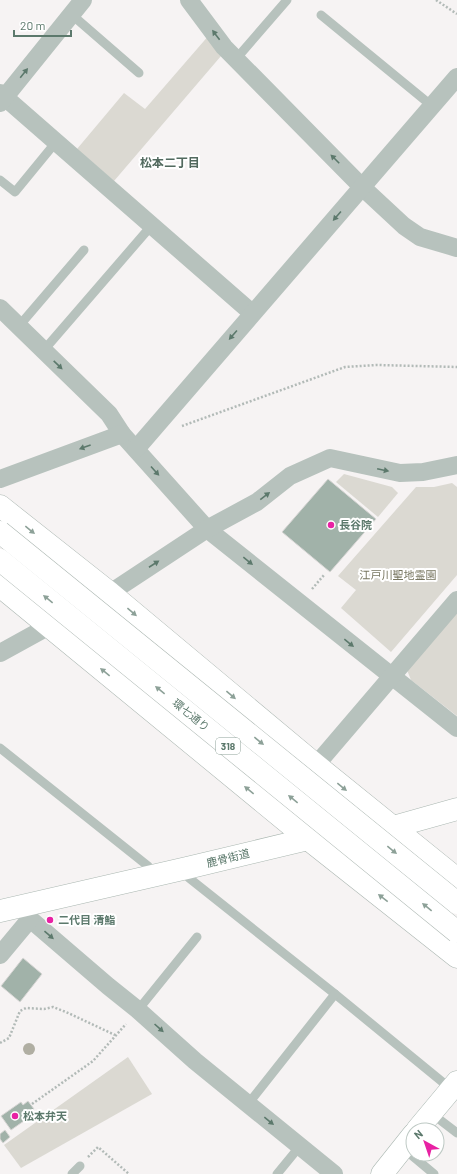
<svg xmlns="http://www.w3.org/2000/svg" width="457" height="1174" font-family="Barlow,'Noto Sans JP',sans-serif">
  <rect width="100%" height="100%" fill="#f6f3f3"/>
  <g fill="#dbd9d2">
    <path d="M210 34 221 56 114 181 77 149 124 93 145 109Z"/>
    <path d="M344 474 392 487 398 493 378 517 336 482Z"/>
    <path d="M452 483 457 487V575L391 652 341 608 356 590 338 576 416 487H434Z"/>
    <path d="M457 612V716L411 680 407 670Z"/>
    <path d="M128 1057 152 1094 21 1168 4 1145Z"/>
  </g>
  <g fill="#a1b2a9" stroke="#d8d6d5">
    <path d="M328 479 376 519 330 572 282 532Z"/>
    <path d="M23 958 42 974 20 1002 1 986Z"/>
    <path d="M28 1101 34 1109 29 1113 31 1116 11 1130 1 1116 21 1102 23 1105Z"/>
    <path d="M5 1130 10 1137 3 1143 0 1139V1134Z"/>
  </g>
  <g fill="none" stroke-linecap="round" stroke-linejoin="round">
    <g stroke="#aab7b1" stroke-width="23">
      <g id="secondary">
        <path d="M377 830 393 827 457 809"/>
        <path d="M0 911 187 868 308 839 323 837"/>
        <path d="M417 1130 457 1082"/>
        <path d="M382 1174 413 1135"/>
      </g>
    </g>
    <g stroke="#abb6b1" stroke-width="23">
      <g id="primary">
        <path d="M0 506 110 593 316 765 457 879"/>
        <path d="M0 586 308 839 457 957"/>
      </g>
    </g>
    <g stroke="#b2bab7" stroke-width="2.5" stroke-dasharray="2 2" stroke-linecap="butt">
      <path d="M436 0 457 14"/>
      <path d="M182 426 345 367 377 365 457 367"/>
      <path d="M312 589 324 575"/>
      <path d="M0 1043 9 1038 20 1011 26 1008 44 1009 53 1007 66 1012 115 1035"/>
      <path d="M32 1104 93 1061 126 1024"/>
      <path d="M88 1157 98 1147 129 1174"/>
    </g>
    <g stroke="#b7c2bd" stroke-width="9">
      <path d="M71 14 139 73"/>
      <path d="M321 15 432 106"/>
      <path d="M236 59 287 0"/>
      <path d="M0 180 15 192 56 142"/>
      <path d="M19 326 84 250"/>
      <path d="M44 350 152 225"/>
      <path d="M0 748 148 866 152 876"/>
      <path d="M187 868 189 878 335 994 451 1089"/>
      <path d="M138 1010 197 937"/>
      <path d="M248 1104 335 994"/>
      <path d="M431 1113 457 1133"/>
      <path d="M403 1148 434 1174"/>
      <path d="M72 1174 80 1166"/>
      <path d="M277 1174 300 1146"/>
    </g>
    <g stroke="#b7c2bd" stroke-width="18">
      <path d="M189 0 224 47 362 187 404 226 420 237 457 248"/>
      <path d="M0 93 252 313"/>
      <path d="M0 103 83 0"/>
      <path d="M0 308 109 414 122 434 207 529 457 728"/>
      <path d="M136 449 457 77"/>
      <path d="M0 479 122 434"/>
      <path d="M99 600 110 593 207 529 257 502 290 476 330 458 400 473 423 472 457 465"/>
      <path d="M0 653 60 620"/>
      <path d="M316 765 457 600"/>
      <path d="M26 906 30 919 108 986 138 1010 195 1061 334 1174"/>
      <path d="M0 955 30 919"/>
    </g>
    <use href="#secondary" stroke="#fff" stroke-width="22"/>
    <use href="#primary" stroke="#fff" stroke-width="22"/>
    <g stroke="#abb6b1" stroke-width="23" stroke-linecap="butt">
      <g id="primary-bridge">
        <path d="M0 532 457 903"/>
        <path d="M0 560 457 932"/>
      </g>
    </g>
    <use href="#primary-bridge" stroke="#fff" stroke-width="22"/>
  </g>
  <circle fill="#b0aea2" cx="29" cy="1049" r="6"/>
  <defs><path id="oneway-solid" d="M-6-.8H1V-3.2L6.5 0L1 3.2V.8H-6Z"/></defs>
  <g fill="#5c796c">
    <use href="#oneway-solid" transform="translate(216 35) rotate(-127)"/>
    <use href="#oneway-solid" transform="translate(24 73) rotate(-51)"/>
    <use href="#oneway-solid" transform="translate(335 159) rotate(-135)"/>
    <use href="#oneway-solid" transform="translate(337 216) rotate(131)"/>
    <use href="#oneway-solid" transform="translate(233 335) rotate(131)"/>
    <use href="#oneway-solid" transform="translate(58 365) rotate(44)"/>
    <use href="#oneway-solid" transform="translate(85 447) rotate(160)"/>
    <use href="#oneway-solid" transform="translate(383 470) rotate(12)"/>
    <use href="#oneway-solid" transform="translate(155 471) rotate(48)"/>
    <use href="#oneway-solid" transform="translate(265 496) rotate(-38)"/>
    <use href="#oneway-solid" transform="translate(248 561) rotate(39)"/>
    <use href="#oneway-solid" transform="translate(154 564) rotate(-33)"/>
    <use href="#oneway-solid" transform="translate(349 643) rotate(39)"/>
    <use href="#oneway-solid" transform="translate(49 935) rotate(41)"/>
    <use href="#oneway-solid" transform="translate(159 1028) rotate(42)"/>
    <use href="#oneway-solid" transform="translate(269 1121) rotate(39)"/>
  </g>
  <g fill="#8da198">
    <use href="#oneway-solid" transform="translate(30 530) rotate(39)"/>
    <use href="#oneway-solid" transform="translate(48 599) rotate(-141)"/>
    <use href="#oneway-solid" transform="translate(132 612) rotate(40)"/>
    <use href="#oneway-solid" transform="translate(105 672) rotate(-141)"/>
    <use href="#oneway-solid" transform="translate(160 690) rotate(-141)"/>
    <use href="#oneway-solid" transform="translate(231 695) rotate(40)"/>
    <use href="#oneway-solid" transform="translate(259 741) rotate(39)"/>
    <use href="#oneway-solid" transform="translate(342 787) rotate(39)"/>
    <use href="#oneway-solid" transform="translate(249 790) rotate(-141)"/>
    <use href="#oneway-solid" transform="translate(293 799) rotate(-141)"/>
    <use href="#oneway-solid" transform="translate(392 850) rotate(39)"/>
    <use href="#oneway-solid" transform="translate(383 898) rotate(-142)"/>
    <use href="#oneway-solid" transform="translate(427 907) rotate(-141)"/>
  </g>
  <g fill="#e821a3" stroke="#fff" stroke-width="1.5">
    <circle cx="331" cy="525" r="4"/>
    <circle cx="50" cy="920" r="4"/>
    <circle cx="15" cy="1116" r="4"/>
  </g>
  <g text-anchor="middle" stroke-width="4" stroke-linejoin="round" paint-order="stroke">
    <rect fill="#fff" stroke="#8da198" stroke-width="1" x="216" y="738" width="24" height="16" rx="3"/>
    <g font-size="10" font-weight="bold" fill="#5c796c">
      <text x="228" y="750">318</text>
    </g>
    <g font-size="11" font-weight="bold" fill="#5c796c" stroke="#fff" text-anchor="start">
      <text x="339" y="529">長谷院</text>
      <text x="58" y="924">二代目 清鮨</text>
      <text x="23" y="1120">松本弁天</text>
    </g>
    <g font-size="11" fill="#77755f" stroke="#fff">
      <text x="398" y="579">江戸川聖地霊園</text>
    </g>
    <g font-size="11" fill="#5c796c" stroke="#fff">
      <text transform="translate(191 715) rotate(39)" y="4">環七通り</text>
      <text transform="translate(228 858) rotate(-14)" y="4">鹿骨街道</text>
    </g>
    <g font-size="12" font-weight="bold" fill="#526a5f" stroke="#fff">
      <text x="170" y="167">松本二丁目</text>
    </g>
  </g>
  <g transform="translate(425 1142) rotate(320)"><circle r="19" fill="#ffffff" stroke="#bec9c4"/>
  <path d="M0-3L7 15L0 10L-7 15Z" fill="#e821a3"/>
  <text y="-6" font-size="11" font-weight="bold" text-anchor="middle" fill="#5c796c">N</text>
  </g>
  <path d="M14 30v6h57v-6" fill="none" stroke="#5c796c" stroke-width="2"/>
  <text x="20" y="30" font-size="12" fill="#5c796c" stroke="#ffffff" stroke-width="3" paint-order="stroke">20 m</text>
</svg>
